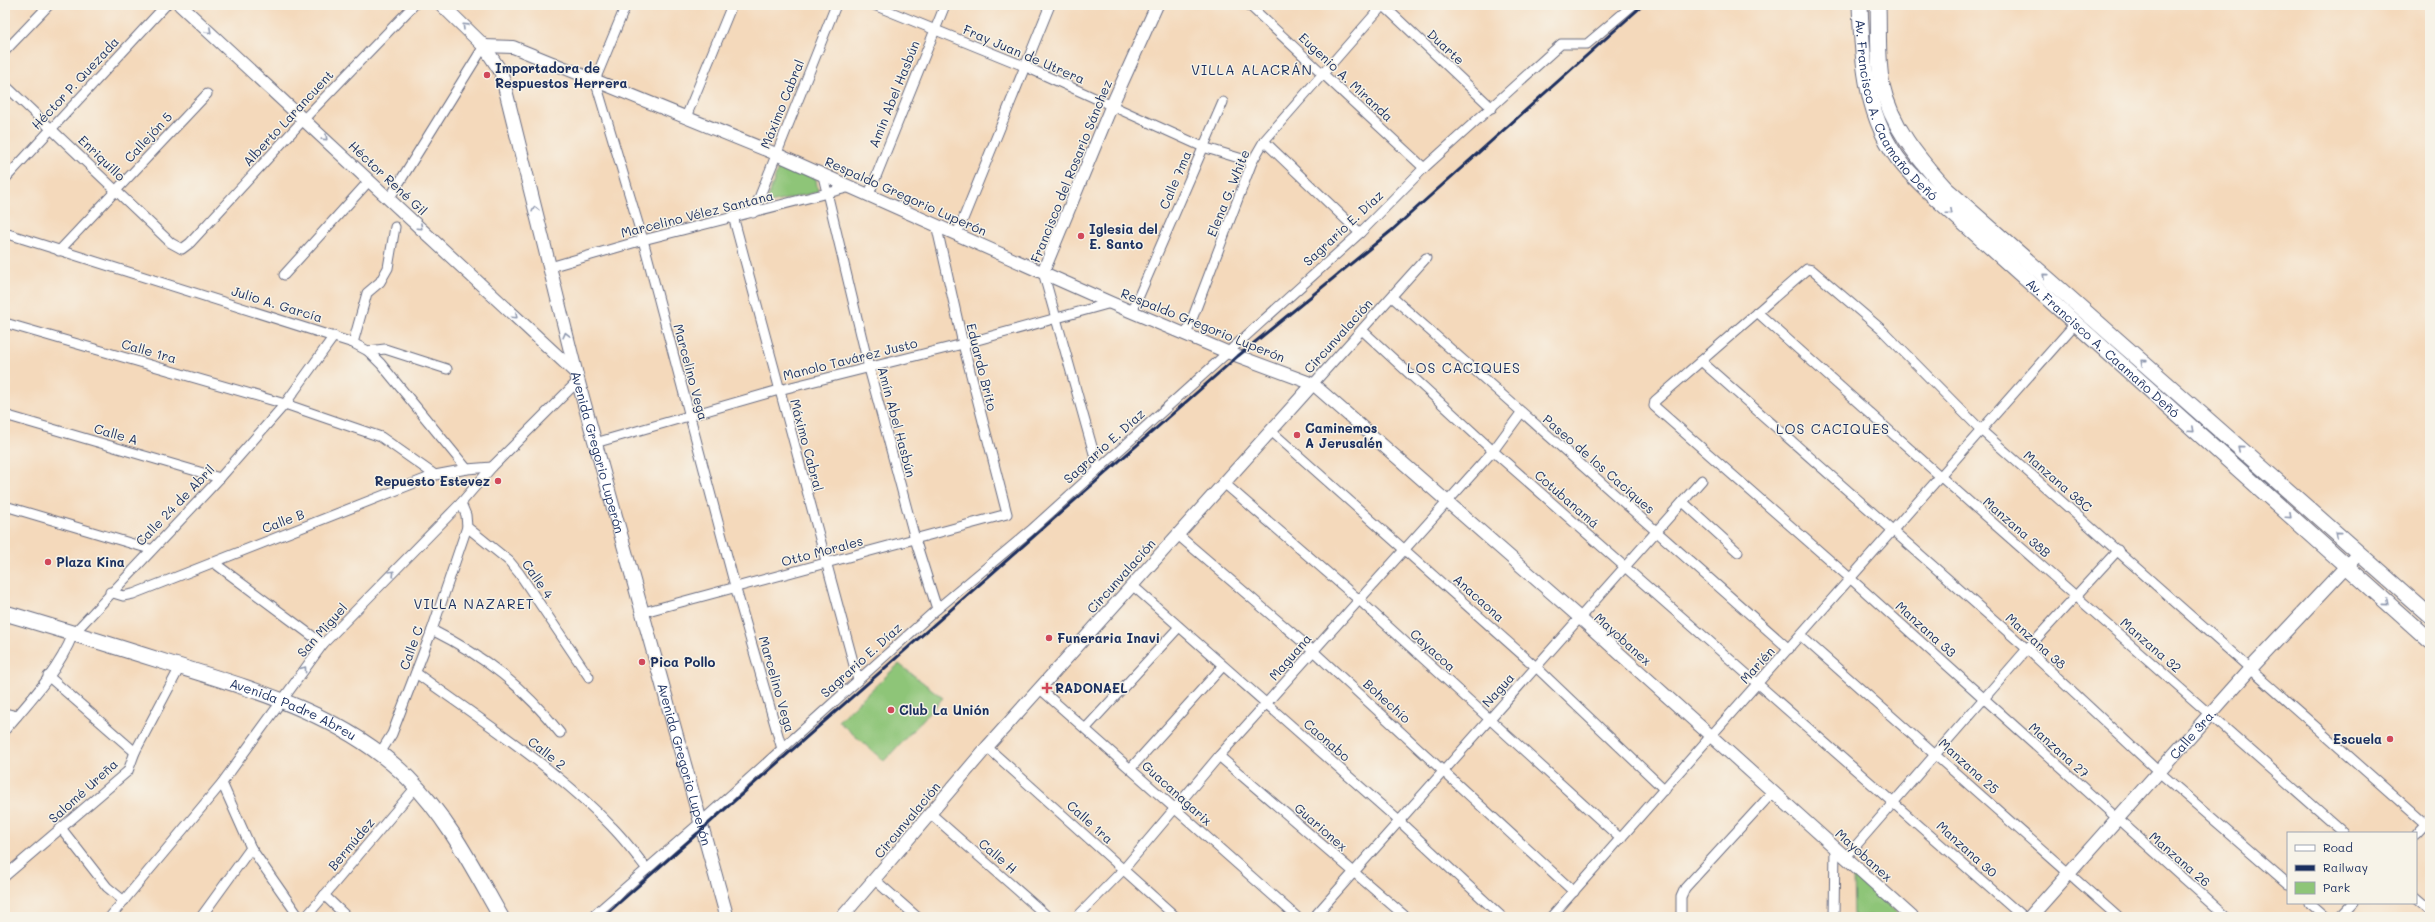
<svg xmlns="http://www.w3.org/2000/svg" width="2435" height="922" font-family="Mali,sans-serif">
  <rect width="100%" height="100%" fill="#f7f3e8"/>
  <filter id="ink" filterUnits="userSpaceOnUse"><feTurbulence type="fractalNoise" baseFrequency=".025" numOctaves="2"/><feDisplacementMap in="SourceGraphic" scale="8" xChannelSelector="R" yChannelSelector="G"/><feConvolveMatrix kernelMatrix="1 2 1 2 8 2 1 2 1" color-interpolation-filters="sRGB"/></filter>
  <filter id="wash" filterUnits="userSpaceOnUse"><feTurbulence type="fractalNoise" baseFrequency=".012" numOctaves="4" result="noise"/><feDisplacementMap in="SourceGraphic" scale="16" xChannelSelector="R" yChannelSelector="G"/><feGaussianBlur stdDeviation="0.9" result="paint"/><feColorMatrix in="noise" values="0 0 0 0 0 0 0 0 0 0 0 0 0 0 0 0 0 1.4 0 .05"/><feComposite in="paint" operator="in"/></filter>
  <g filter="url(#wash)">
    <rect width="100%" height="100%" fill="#f4d9bb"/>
    <g fill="#8ec578" stroke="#547a6b">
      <path d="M780 163 816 179 818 192 766 204Z"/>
      <path d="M899 664 943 698 884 761 838 721Z"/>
      <path d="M1853 874 1902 917H1854Z"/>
    </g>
  </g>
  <g filter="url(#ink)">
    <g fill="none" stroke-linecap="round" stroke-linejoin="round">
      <g stroke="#676a7f" stroke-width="11">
        <g id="minor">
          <path d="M626 5 595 80 643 240 735 586 782 749"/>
          <path d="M874 5 1024 66 1203 147 1252 162"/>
          <path d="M1249 5 1424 168"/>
          <path d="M1383 5 1492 108"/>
          <path d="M5 51 49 5"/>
          <path d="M5 85 171 243 182 249 190 243 304 119 414 5"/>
          <path d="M686 117 732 5"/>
          <path d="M1264 141 1360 233"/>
          <path d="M823 176 869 368 915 539 937 609"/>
          <path d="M5 179 166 5"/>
          <path d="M869 194 945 5"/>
          <path d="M389 199 484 46"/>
          <path d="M753 213 836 5"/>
          <path d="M733 216 858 680"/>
          <path d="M5 233 353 343 368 351 381 364 467 469 492 467"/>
          <path d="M957 234 1050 5"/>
          <path d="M59 251 207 94"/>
          <path d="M550 267 643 240 851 187"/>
          <path d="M1043 272 1098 468"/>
          <path d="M284 275 369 181"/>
          <path d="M1392 297 1789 649"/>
          <path d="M1132 312 1223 102"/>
          <path d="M1757 312 1941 477 2344 833"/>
          <path d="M5 323 285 404 381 437 435 475"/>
          <path d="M1362 330 1493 451 2023 917"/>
          <path d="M1186 335 1252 162 1264 141 1383 5"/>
          <path d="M353 343 367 293 380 282 388 268 395 227"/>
          <path d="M368 351 385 349 447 369"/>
          <path d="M1701 361 2027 649 2159 772 2288 884"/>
          <path d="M1313 384 1426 258"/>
          <path d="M5 415 220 478"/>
          <path d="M1271 431 1536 667 1665 790"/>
          <path d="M595 443 779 390 963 344 1111 303"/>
          <path d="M1224 483 1358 599 1621 839"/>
          <path d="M1683 502 1738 552"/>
          <path d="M461 503 466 515 467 527 509 561 519 573 589 677"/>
          <path d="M5 506 150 549"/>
          <path d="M1178 535 1312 650 1574 892"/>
          <path d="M213 562 323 644"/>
          <path d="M1132 585 1398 820 1502 917"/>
          <path d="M110 592 123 596 133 594 435 475 467 469"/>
          <path d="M644 612 1007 514 963 344 936 224"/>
          <path d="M432 630C484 656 524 687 560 733"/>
          <path d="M1801 636 2118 917"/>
          <path d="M416 673C481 720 557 769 612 827 625 840 636 855 647 869"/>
          <path d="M48 676 135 752"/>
          <path d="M1039 688 1297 917"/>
          <path d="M5 713 17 716"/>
          <path d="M1086 728 1179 627"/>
          <path d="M5 730C30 701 59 670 73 634L220 478 285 404 334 336"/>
          <path d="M987 747 1176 917"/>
          <path d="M380 753 392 734 432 630 467 527"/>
          <path d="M1219 756 1406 917"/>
          <path d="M1131 768 1223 666"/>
          <path d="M222 783 251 848 299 917"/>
          <path d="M931 814 1048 917"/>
          <path d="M61 828 107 887 124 901"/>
          <path d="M2416 834 2430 819"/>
          <path d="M1846 857 2027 649 2118 550"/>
          <path d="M5 876 128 771 135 752 180 667"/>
          <path d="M875 880 917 917"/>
          <path d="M324 895 347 917"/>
          <path d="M2416 897 2430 909"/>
          <path d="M2310 903 2326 917"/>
          <path d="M110 917 222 783 323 644 461 503 492 467 578 381"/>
          <path d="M201 917 251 848"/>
          <path d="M306 917 416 787"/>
          <path d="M592 917 701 822 937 609 1030 531 1360 233 1424 168 1561 44H1587L1633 5"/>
          <path d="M1077 917 1123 870 1219 756 1493 451 1521 413"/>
          <path d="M1314 917 1702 480"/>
          <path d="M1551 917 2075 324"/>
          <path d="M1681 917V897L1685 888 1773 792"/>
          <path d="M1834 917 1835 847"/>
          <path d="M2227 917 1851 579 1654 406 1655 401 1807 269 1812 270 1881 329 1982 431 2430 828"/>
          <path d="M2340 917 2353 903"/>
        </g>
      </g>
      <g stroke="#676a7f" stroke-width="14">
        <g id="tertiary">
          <path d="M180 5 576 373"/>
          <path d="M484 46 513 47 776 154 1111 303 1227 352 1313 384 1580 618 1912 917"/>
          <path d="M1043 272 1111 107 1157 5"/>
          <path d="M842 917 987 747 1313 384"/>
        </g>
      </g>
      <g stroke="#676a7f" stroke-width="15">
        <g id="secondary">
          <path id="s1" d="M442 5 484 46 501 72 578 381 727 917"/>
          <path id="s2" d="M2030 917 2251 668 2359 553"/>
        </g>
      </g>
      <g stroke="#676a7f" stroke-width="17">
        <g id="primary">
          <path id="s3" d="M1860 5C1862 60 1866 121 1903 165 1914 178 1926 189 1938 200L2430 641"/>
          <path d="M1878 5C1879 31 1877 60 1882 85 1891 126 1918 158 1945 188L2430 616"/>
          <path id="s4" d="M5 613C60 629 114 646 168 663 252 689 344 714 408 778 448 818 473 868 501 917"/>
        </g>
      </g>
      <use href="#minor" stroke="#fff" stroke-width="9"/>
      <use href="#tertiary" stroke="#fff" stroke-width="12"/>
      <use href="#secondary" stroke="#fff" stroke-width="13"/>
      <use href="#primary" stroke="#fff" stroke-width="15"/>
      <path stroke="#1b2f5e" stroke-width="3" d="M603 917 1238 356 1391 231 1643 5"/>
    </g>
    <defs><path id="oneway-chevron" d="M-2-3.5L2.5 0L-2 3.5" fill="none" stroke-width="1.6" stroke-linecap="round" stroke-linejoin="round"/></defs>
    <g stroke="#8d97ae">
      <use href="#oneway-chevron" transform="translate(465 26) rotate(-136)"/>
      <use href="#oneway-chevron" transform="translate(209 31) rotate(42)"/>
      <use href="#oneway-chevron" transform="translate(325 138) rotate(44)"/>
      <use href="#oneway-chevron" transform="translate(535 209) rotate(-104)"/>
      <use href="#oneway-chevron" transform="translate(1950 212) rotate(42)"/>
      <use href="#oneway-chevron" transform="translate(420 227) rotate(43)"/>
      <use href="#oneway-chevron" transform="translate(2045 276) rotate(-139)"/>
      <use href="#oneway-chevron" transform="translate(515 316) rotate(43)"/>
      <use href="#oneway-chevron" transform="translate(566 335) rotate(-104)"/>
      <use href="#oneway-chevron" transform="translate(2143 362) rotate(-139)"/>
      <use href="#oneway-chevron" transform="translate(2192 430) rotate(42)"/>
      <use href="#oneway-chevron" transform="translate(2240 448) rotate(-139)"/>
      <use href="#oneway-chevron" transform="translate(2289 516) rotate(42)"/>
      <use href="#oneway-chevron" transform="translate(2338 534) rotate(-139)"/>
      <use href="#oneway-chevron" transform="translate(392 573) rotate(-46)"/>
      <use href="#oneway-chevron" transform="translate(2386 603) rotate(41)"/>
      <use href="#oneway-chevron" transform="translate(304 669) rotate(-53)"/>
    </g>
  </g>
  <g fill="#d1495b" stroke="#f7f3e8" stroke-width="1.5">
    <circle cx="487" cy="75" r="4"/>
    <circle cx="1081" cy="236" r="4"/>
    <circle cx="1297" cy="435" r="4"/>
    <circle cx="498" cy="481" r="4"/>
    <circle cx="48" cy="562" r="4"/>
    <circle cx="1049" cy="638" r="4"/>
    <circle cx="642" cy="662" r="4"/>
    <path d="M1045 682h4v4h4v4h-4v4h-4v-4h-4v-4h4z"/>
    <circle cx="891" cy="710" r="4"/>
    <circle cx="2390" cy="739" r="4"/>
  </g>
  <g text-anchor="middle" stroke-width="3" stroke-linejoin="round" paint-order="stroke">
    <g font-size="13" fill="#1b2f5e" stroke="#f7f3e8">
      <text transform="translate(1446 47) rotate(43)" y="5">Duarte</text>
      <text transform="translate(1024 54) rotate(23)" y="5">Fray Juan de Utrera</text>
      <text transform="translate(1346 77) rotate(43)" y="5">Eugenio A. Miranda</text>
      <text transform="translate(75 83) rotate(-47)" y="5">Héctor P. Quezada</text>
      <text transform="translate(894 94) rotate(-68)" y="5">Amín Abel Hasbún</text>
      <text transform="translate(782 104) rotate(-68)" y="5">Máximo Cabral</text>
      <text dy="5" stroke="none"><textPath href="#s3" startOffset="115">Av. Francisco A. Caamaño Deñó</textPath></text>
      <text transform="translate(288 118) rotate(-47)" y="5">Alberto Larancuent</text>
      <text transform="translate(148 137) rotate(-47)" y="5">Callejón 5</text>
      <text transform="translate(102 158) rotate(44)" y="5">Enriquillo</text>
      <text transform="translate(1071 171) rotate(-68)" y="5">Francisco del Rosario Sánchez</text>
      <text transform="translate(388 178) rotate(43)" y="5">Héctor René Gil</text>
      <text transform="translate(1175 180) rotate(-67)" y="5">Calle 7ma</text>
      <text transform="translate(1228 193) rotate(-68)" y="5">Elena G. White</text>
      <text transform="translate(906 196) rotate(24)" y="5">Respaldo Gregorio Luperón</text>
      <text transform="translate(697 214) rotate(-14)" y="5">Marcelino Vélez Santana</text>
      <text transform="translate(1343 228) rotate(-43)" y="5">Sagrario E. Díaz</text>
      <text transform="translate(277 304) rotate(17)" y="5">Julio A. García</text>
      <text transform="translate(1203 325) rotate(22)" y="5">Respaldo Gregorio Luperón</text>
      <text transform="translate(1338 336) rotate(-48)" y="5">Circunvalación</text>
      <text dy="5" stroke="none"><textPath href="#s3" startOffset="440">Av. Francisco A. Caamaño Deñó</textPath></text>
      <text transform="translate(149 351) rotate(16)" y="5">Calle 1ra</text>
      <text transform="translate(850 359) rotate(-14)" y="5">Manolo Tavárez Justo</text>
      <text transform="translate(982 367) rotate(76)" y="5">Eduardo Brito</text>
      <text transform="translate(691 372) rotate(75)" y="5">Marcelino Vega</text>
      <text transform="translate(897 422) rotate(75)" y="5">Amín Abel Hasbún</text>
      <text transform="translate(116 434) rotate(16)" y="5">Calle A</text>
      <text transform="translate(807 445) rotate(75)" y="5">Máximo Cabral</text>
      <text transform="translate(1104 446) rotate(-42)" y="5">Sagrario E. Díaz</text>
      <text dy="5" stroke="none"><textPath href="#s1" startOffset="482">Avenida Gregorio Luperón</textPath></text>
      <text transform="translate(1599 464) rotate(41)" y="5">Paseo de los Caciques</text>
      <text transform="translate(2058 481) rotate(41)" y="5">Manzana 38C</text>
      <text transform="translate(1567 499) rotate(41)" y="5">Cotubanamá</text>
      <text transform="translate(175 505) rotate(-46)" y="5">Calle 24 de Abril</text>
      <text transform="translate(283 521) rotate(-21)" y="5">Calle B</text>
      <text transform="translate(2017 527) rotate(41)" y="5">Manzana 38B</text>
      <text transform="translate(822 551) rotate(-15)" y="5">Otto Morales</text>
      <text transform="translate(1121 576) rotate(-48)" y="5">Circunvalación</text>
      <text transform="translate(538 579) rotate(55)" y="5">Calle 4</text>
      <text transform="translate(1479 598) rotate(42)" y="5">Anacaona</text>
      <text transform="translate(1926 629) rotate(42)" y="5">Manzana 33</text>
      <text transform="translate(322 630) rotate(-48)" y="5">San Miguel</text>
      <text transform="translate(1623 639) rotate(42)" y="5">Mayobanex</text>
      <text transform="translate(2036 641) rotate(42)" y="5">Manzana 38</text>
      <text transform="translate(2151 645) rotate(41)" y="5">Manzana 32</text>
      <text transform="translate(411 648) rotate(-70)" y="5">Calle C</text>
      <text transform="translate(1433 650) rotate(42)" y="5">Cayacoa</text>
      <text transform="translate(1290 657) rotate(-49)" y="5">Maguana</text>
      <text transform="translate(861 660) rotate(-42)" y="5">Sagrario E. Díaz</text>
      <text transform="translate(1757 665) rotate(-48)" y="5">Marién</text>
      <text transform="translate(777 684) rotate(74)" y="5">Marcelino Vega</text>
      <text transform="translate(1498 690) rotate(-48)" y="5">Nagua</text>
      <text transform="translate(1387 701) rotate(42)" y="5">Bohechío</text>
      <text dy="5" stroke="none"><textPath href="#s4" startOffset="304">Avenida Padre Abreu</textPath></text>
      <text dy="5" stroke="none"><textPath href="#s2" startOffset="245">Calle 3ra.</textPath></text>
      <text transform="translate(1327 740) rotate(41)" y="5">Caonabo</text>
      <text transform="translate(2059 750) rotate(42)" y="5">Manzana 27</text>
      <text transform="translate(547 753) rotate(38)" y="5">Calle 2</text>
      <text dy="5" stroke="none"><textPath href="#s1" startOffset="806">Avenida Gregorio Luperón</textPath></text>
      <text transform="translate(1969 766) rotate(42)" y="5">Manzana 25</text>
      <text transform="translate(83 791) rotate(-42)" y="5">Salomé Ureña</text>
      <text transform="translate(1177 793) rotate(42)" y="5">Guacanagarix</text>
      <text transform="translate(907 820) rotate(-50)" y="5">Circunvalación</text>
      <text transform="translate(1090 822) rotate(42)" y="5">Calle 1ra</text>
      <text transform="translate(1321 827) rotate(41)" y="5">Guarionex</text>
      <text transform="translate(351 844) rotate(-50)" y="5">Bermúdez</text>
      <text transform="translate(1967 849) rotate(42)" y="5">Manzana 30</text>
      <text transform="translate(1864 855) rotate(42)" y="5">Mayobanex</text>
      <text transform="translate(998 856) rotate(41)" y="5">Calle H</text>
      <text transform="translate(2180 859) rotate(41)" y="5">Manzana 26</text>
    </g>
    <g font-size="13" font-weight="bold" fill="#1b2f5e" stroke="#f7f3e8" text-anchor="start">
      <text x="495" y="73">Importadora de<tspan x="495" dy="15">Respuestos Herrera</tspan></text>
      <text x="1089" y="234">Iglesia del<tspan x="1089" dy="15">E. Santo</tspan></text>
      <text x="1305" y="433">Caminemos<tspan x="1305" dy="15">A Jerusalén</tspan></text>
      <text x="490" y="486" text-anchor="end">Repuesto Estevez</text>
      <text x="56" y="567">Plaza Kina</text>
      <text x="1057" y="643">Funeraria Inavi</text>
      <text x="650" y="667">Pica Pollo</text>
      <text x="1055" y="693">RADONAEL</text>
      <text x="899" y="715">Club La Unión</text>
      <text x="2382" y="744" text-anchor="end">Escuela</text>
    </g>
    <g font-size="14" letter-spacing="1" fill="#1b2f5e" stroke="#f7f3e8">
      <text x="1252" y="75">VILLA ALACRÁN</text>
      <text x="1464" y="373">LOS CACIQUES</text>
      <text x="1833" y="434">LOS CACIQUES</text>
      <text x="474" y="609">VILLA NAZARET</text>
    </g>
  </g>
  <rect width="2435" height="922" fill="none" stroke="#f7f3e8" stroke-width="20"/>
  <rect x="2287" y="832" width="130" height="72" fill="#f7f3e8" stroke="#9fa5b1"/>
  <rect x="2295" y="845" width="20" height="6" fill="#ffffff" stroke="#9fa5b1"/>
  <text x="2323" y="852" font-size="12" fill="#1b2f5e">Road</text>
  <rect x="2295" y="865" width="20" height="6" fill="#1b2f5e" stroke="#9fa5b1"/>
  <text x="2323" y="872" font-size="12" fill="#1b2f5e">Railway</text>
  <rect x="2295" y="882" width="20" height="12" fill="#8ec578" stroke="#9fa5b1"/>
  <text x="2323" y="892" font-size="12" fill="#1b2f5e">Park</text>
</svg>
